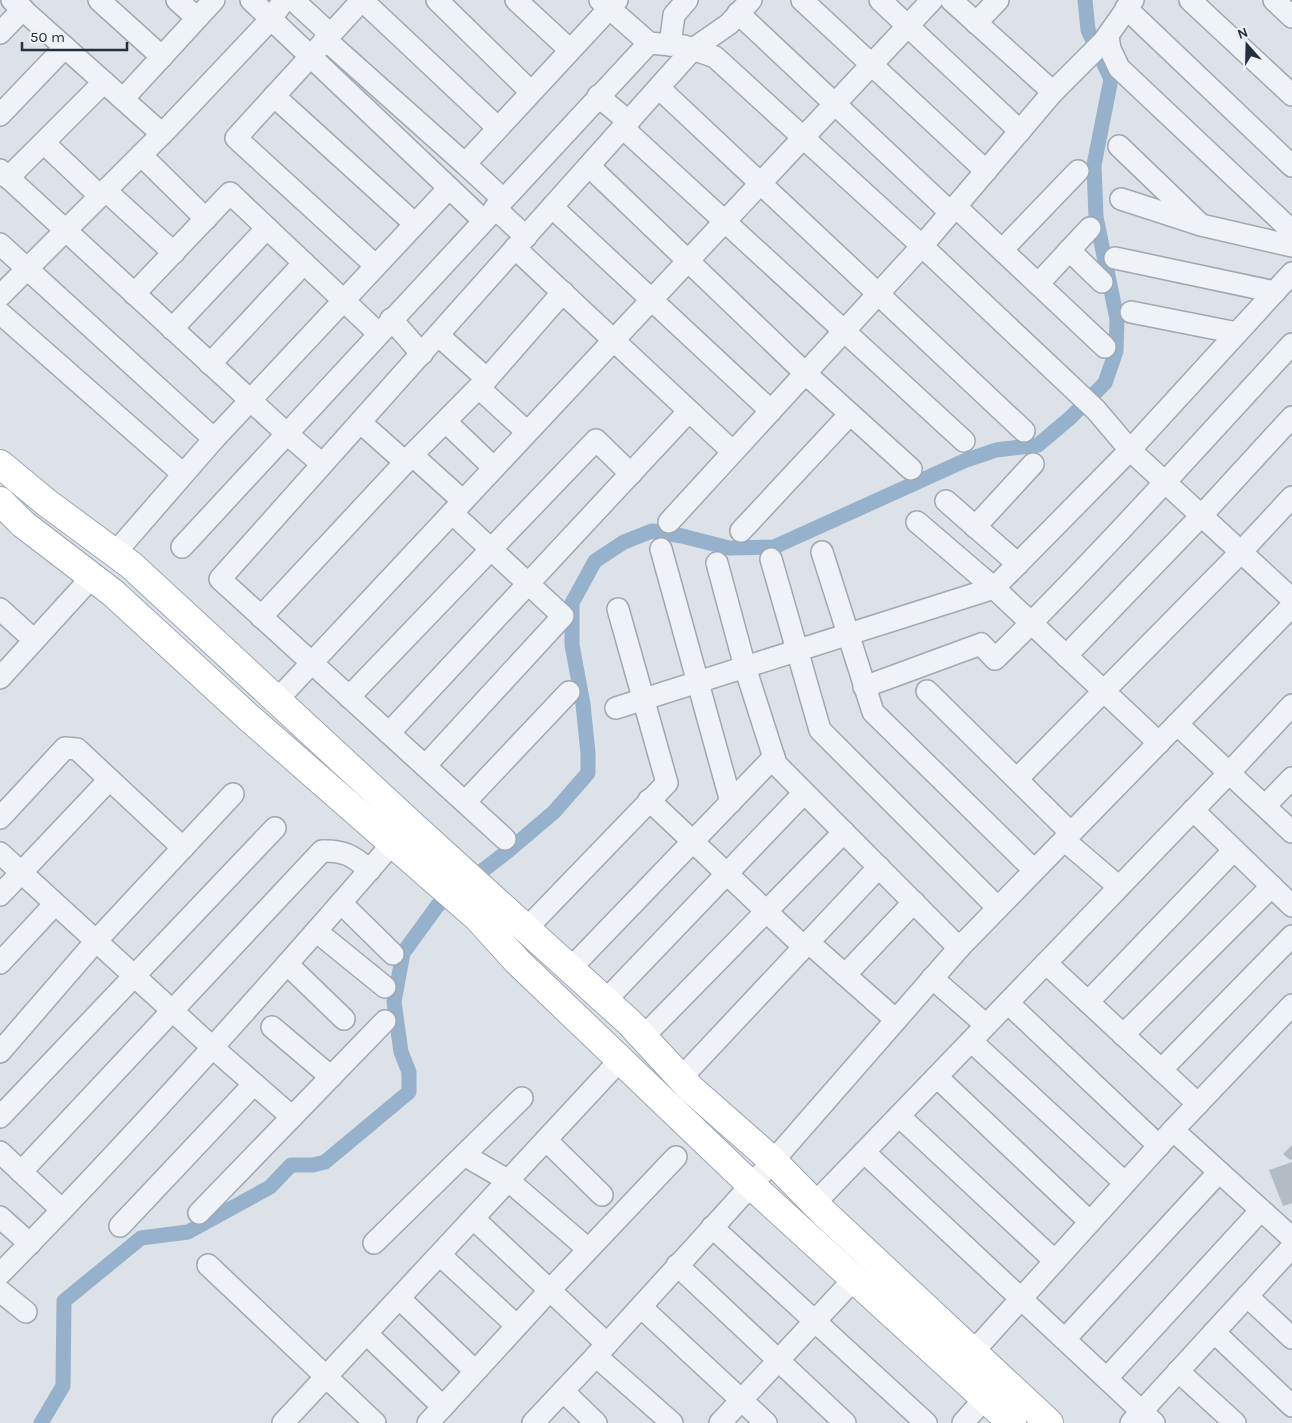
<svg xmlns="http://www.w3.org/2000/svg" width="1292" height="1423" font-family="Karla,sans-serif">
  <rect width="100%" height="100%" fill="#dde1e8"/>
  <g fill="none" stroke-linecap="round" stroke-linejoin="round">
    <path stroke="#95b1cb" stroke-width="15" d="M41 1423 63 1386 64 1301 141 1238 188 1232 270 1187 291 1165H313L325 1162 409 1092V1072L401 1052 394 1002 403 953 438 905 508 851 554 812 588 773V753L583 704 572 645V603L595 561 624 542 652 531 682 536 729 548 774 547 964 461 996 450 1038 445 1070 418 1105 383 1116 351 1117 319 1096 217 1094 165 1111 79 1088 30 1085 0"/>
  </g>
  <g fill="#b3bbc5">
    <path d="M1292 1145V1159L1290 1160 1283 1154Z"/>
    <path d="M1292 1162V1203L1283 1206 1269 1170Z"/>
  </g>
  <g fill="none" stroke-linecap="round" stroke-linejoin="round">
    <g stroke="#a2a8b2" stroke-width="24">
      <g id="minor">
        <path d="M12 0 162 134"/>
        <path d="M99 0 162 57"/>
        <path d="M177 0 197 18"/>
        <path d="M251 0 483 220"/>
        <path d="M293 0 330 34"/>
        <path d="M362 0 236 138 376 266"/>
        <path d="M362 0 498 128"/>
        <path d="M437 0 531 92"/>
        <path d="M516 0 570 50"/>
        <path d="M600 0 649 43 684 46 715 57 922 246 1096 410 1130 450 1292 599"/>
        <path d="M802 0 986 171"/>
        <path d="M880 0 1020 131"/>
        <path d="M951 0 1053 92"/>
        <path d="M1190 0 1292 95"/>
        <path d="M1274 0 1292 17"/>
        <path d="M1126 8 1292 166"/>
        <path d="M738 13 950 212"/>
        <path d="M976 23 998 0"/>
        <path d="M0 33 23 9"/>
        <path d="M1108 36 1110 49 1119 68 1292 231"/>
        <path d="M325 39 465 164"/>
        <path d="M670 45 674 15 687 0"/>
        <path d="M659 88 1024 431"/>
        <path d="M274 96 415 224"/>
        <path d="M598 96 629 122"/>
        <path d="M123 99 214 0"/>
        <path d="M0 115 65 47"/>
        <path d="M623 128 964 441"/>
        <path d="M44 143 100 196"/>
        <path d="M1119 146 1198 222"/>
        <path d="M141 155 206 219"/>
        <path d="M589 166 805 373 911 469"/>
        <path d="M0 170 286 433 322 464"/>
        <path d="M8 178 104 82"/>
        <path d="M105 190 174 253"/>
        <path d="M503 199 465 164 617 0"/>
        <path d="M1121 199 1201 225 1292 246"/>
        <path d="M955 206 1105 347"/>
        <path d="M552 207 771 411"/>
        <path d="M495 208 526 237"/>
        <path d="M0 244 214 439 115 553"/>
        <path d="M515 248 733 452"/>
        <path d="M1002 250 1078 171"/>
        <path d="M1069 250 1102 282"/>
        <path d="M1115 258 1275 292"/>
        <path d="M1038 284 1090 228"/>
        <path d="M134 294 230 193 378 333"/>
        <path d="M0 296 168 128 271 19 284 0"/>
        <path d="M1131 312 1237 333"/>
        <path d="M0 313 183 474"/>
        <path d="M391 319 422 354"/>
        <path d="M172 329 267 228"/>
        <path d="M438 335 487 379"/>
        <path d="M210 364 304 263"/>
        <path d="M479 388 527 432"/>
        <path d="M360 422 405 462"/>
        <path d="M446 422 494 468"/>
        <path d="M214 439 449 188"/>
        <path d="M412 455 463 501"/>
        <path d="M946 501 1018 564"/>
        <path d="M669 522 922 246 1053 92 1103 42 1133 0"/>
        <path d="M917 522 994 588 1159 743"/>
        <path d="M975 527 1033 464"/>
        <path d="M741 531 850 414"/>
        <path d="M182 547 649 43"/>
        <path d="M661 549 731 802"/>
        <path d="M822 552 873 712 1034 870"/>
        <path d="M771 559 820 730 998 908"/>
        <path d="M717 563 745 667 776 764 959 948"/>
        <path d="M0 609 34 640"/>
        <path d="M261 617 412 455 487 379 563 292"/>
        <path d="M1066 656 1202 515 1292 417"/>
        <path d="M0 678 92 577"/>
        <path d="M864 687 981 644 995 659C1098 558 1194 450 1292 344"/>
        <path d="M927 691 1071 833"/>
        <path d="M349 697 596 440 631 474"/>
        <path d="M277 700 932 0"/>
        <path d="M616 708 994 588 1130 450 1292 273"/>
        <path d="M1177 724 1292 832"/>
        <path d="M389 733 689 411"/>
        <path d="M425 766 563 616 452 513"/>
        <path d="M1017 779 1241 552 1292 497"/>
        <path d="M649 800 804 947"/>
        <path d="M465 802 569 692"/>
        <path d="M1265 806 1292 778"/>
        <path d="M1193 810 1292 906"/>
        <path d="M0 818 65 748 77 749 183 848"/>
        <path d="M505 839 220 579 693 49 729 24 751 0"/>
        <path d="M1064 840 1119 887"/>
        <path d="M0 853 212 1047 292 1117"/>
        <path d="M0 895 109 780"/>
        <path d="M341 903 393 954"/>
        <path d="M526 929 667 783 618 609"/>
        <path d="M316 931 385 987"/>
        <path d="M808 942 896 1020"/>
        <path d="M0 963 55 904"/>
        <path d="M1046 963 1198 1104"/>
        <path d="M287 964 344 1019"/>
        <path d="M570 969 774 757"/>
        <path d="M845 975 914 902"/>
        <path d="M932 978 986 1025"/>
        <path d="M605 1001 804 793"/>
        <path d="M1088 1002 1234 850"/>
        <path d="M1008 1003 1159 1146"/>
        <path d="M272 1027 331 1077"/>
        <path d="M1123 1035 1272 886"/>
        <path d="M643 1037 844 832"/>
        <path d="M971 1041 1125 1183"/>
        <path d="M0 1052 96 941 233 794"/>
        <path d="M1161 1070 1292 936"/>
        <path d="M937 1077 1090 1222"/>
        <path d="M681 1078 879 867"/>
        <path d="M899 1116 1055 1261"/>
        <path d="M0 1117 275 828"/>
        <path d="M1173 1130 1292 1238"/>
        <path d="M546 1140 602 1195"/>
        <path d="M0 1152 62 1210"/>
        <path d="M864 1152 1154 1423"/>
        <path d="M464 1155 509 1181 588 1249"/>
        <path d="M21 1172 322 851C344 850 353 856 370 870"/>
        <path d="M815 1203 1229 773 1292 705"/>
        <path d="M199 1213 385 1021"/>
        <path d="M0 1217 30 1244"/>
        <path d="M474 1219 607 1344"/>
        <path d="M120 1226 254 1084"/>
        <path d="M712 1227 926 1423"/>
        <path d="M374 1243 522 1098"/>
        <path d="M440 1255 517 1326"/>
        <path d="M208 1265 375 1423"/>
        <path d="M677 1265 845 1423"/>
        <path d="M0 1274C136 1136 265 991 392 844"/>
        <path d="M0 1291 26 1312"/>
        <path d="M1247 1296 1292 1338"/>
        <path d="M400 1299 475 1371"/>
        <path d="M641 1307 766 1423"/>
        <path d="M1214 1332 1292 1406"/>
        <path d="M367 1334 443 1407"/>
        <path d="M1065 1339 1219 1172"/>
        <path d="M973 1352 1173 1130 1292 1005"/>
        <path d="M596 1356 672 1423"/>
        <path d="M1178 1371 1235 1423"/>
        <path d="M1107 1378 1261 1210"/>
        <path d="M563 1391 596 1423"/>
        <path d="M283 1423 621 1059"/>
        <path d="M428 1423 550 1290 676 1157"/>
        <path d="M533 1423 596 1356 773 1161 959 948 1292 606"/>
        <path d="M720 1423 855 1278"/>
        <path d="M963 1423 985 1398"/>
        <path d="M1131 1423 1292 1247"/>
      </g>
    </g>
    <g stroke="#9ba6b4" stroke-width="30">
      <g id="major">
        <path d="M0 464 47 503 131 565 413 826 630 1023 690 1088 773 1161 823 1212 1049 1423"/>
        <path d="M0 501 23 524 113 593 247 716 478 918 517 961 751 1185 1012 1423"/>
      </g>
    </g>
    <use href="#minor" stroke="#eff2f6" stroke-width="21"/>
    <use href="#major" stroke="#fff" stroke-width="28"/>
  </g>
  <g transform="translate(1247 45) rotate(340)" stroke="#ecf0f5" stroke-width="4" paint-order="stroke">
  <path d="M0-4L9 19L0 12L-9 19Z" fill="#25303f"/>
  <text y="-8" font-size="14" font-weight="bold" text-anchor="middle" fill="#25303f">N</text>
  </g>
  <path d="M22 42v8h105v-8" fill="none" stroke="#25303f" stroke-width="2.5"/>
  <text x="30" y="42" font-size="15" fill="#25303f" stroke="#ecf0f5" stroke-width="4" paint-order="stroke">50 m</text>
</svg>
